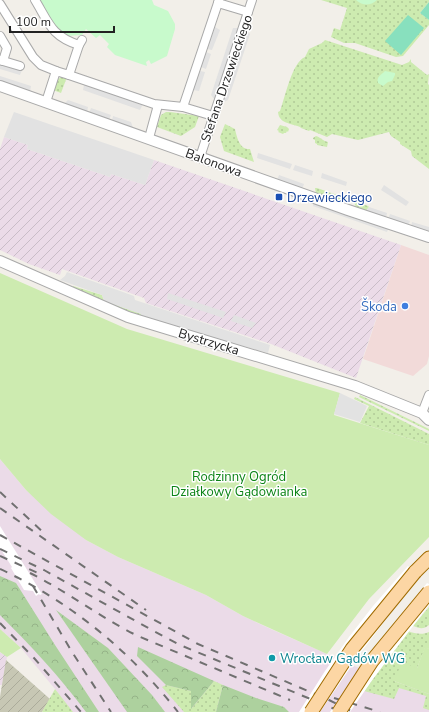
<svg xmlns="http://www.w3.org/2000/svg" width="429" height="712" font-family="'Nunito Sans',sans-serif">
  <defs>
    <pattern id="industrial-furrows" width="10" height="10" patternUnits="userSpaceOnUse"><rect width="10" height="10" fill="#ebdbe8"/><path d="M-1 1l2-2M0 10L10 0M9 11l2-2" fill="none" stroke="#c9bcc7"/></pattern>
    <pattern id="construction-furrows" width="10" height="10" patternUnits="userSpaceOnUse"><rect width="10" height="10" fill="#c7c7b4"/><path d="M-1 1l2-2M0 10L10 0M9 11l2-2" fill="none" stroke="#abab9a"/></pattern>
    <pattern id="grass-dots" width="8" height="8" patternUnits="userSpaceOnUse"><rect width="8" height="8" fill="#cdebb0"/><path d="M2 2h.1M6 6h.1" fill="none" stroke="#b0c997" stroke-width="1.8" stroke-linecap="round"/></pattern>
    <pattern id="forest-crowns" width="20" height="18" patternUnits="userSpaceOnUse"><rect width="20" height="18" fill="#add19e"/><path d="M2 6a3 3 0 1 1 6 0M12 15a3 3 0 1 1 6 0" fill="none" stroke="#95b388"/></pattern>
  </defs>
  <rect width="100%" height="100%" fill="#f2efe9"/>
  <path fill="#f2dad9" d="M401 245 429 255V356L427 364 413 376 363 359Z"/>
  <g fill="url(#industrial-furrows)">
    <path d="M4 137 28 145 27 149 110 177 111 174 145 185 154 160 401 245 356 378 271 344 146 303 144 298 62 269 60 275 29 264 0 250V149Z"/>
    <path d="M0 652 7 657 2 685H0Z"/>
  </g>
  <path fill="#ebdbe8" d="M0 459 26 490 86 540 118 557 206 595 243 616 273 630 377 676 429 693V712H70L55 689 21 648 0 629Z"/>
  <path fill="url(#construction-furrows)" d="M6 660 50 699 42 712H0V697Z"/>
  <g fill="url(#grass-dots)">
    <path d="M321 0H429V2L420 13 429 20V25L403 56 396 57 355 43H344L331 37 334 28 340 30 347 8Z"/>
    <path d="M325 40 402 65 409 62 411 59V62L427 75 429 74 428 84 429 85V169L412 156 411 151 400 144V142L391 136 389 132 358 140 332 134 327 137 310 130 309 131 301 128 300 127C291 123 279 124 278 112L280 111C285 98 292 62 305 57L309 49 322 43Z"/>
    <path d="M61 77H67L61 93 53 90 57 80Z"/>
    <path d="M166 112H170L199 116 195 127 181 136 157 127 161 115Z"/>
    <path d="M225 124 235 129C237 138 240 150 250 149L254 162 224 151 220 137Z"/>
    <path d="M280 125 287 127 289 129 288 132 287 131 286 133H284L283 134 278 132 279 131 277 130Z"/>
    <path d="M316 136C322 138 323 141 328 142L327 147 317 145V144L315 143V140L313 139V138Z"/>
    <path d="M315 188H317L349 199 343 203 316 194Z"/>
    <path d="M354 201 368 206 369 207 365 212C359 210 355 208 354 201Z"/>
    <path d="M73 286 102 295 104 301 142 314 141 315 138 316 73 289Z"/>
    <path d="M360 395 429 429V431L359 397Z"/>
    <path d="M355 397 429 434V445L360 423 369 406 354 399Z"/>
    <path d="M429 607V625C423 630 419 628 413 626Z"/>
    <path d="M408 631C415 634 423 635 429 632V649L425 648 417 668 394 681 429 694V710L423 708 426 696 399 688 394 699 364 691Z"/>
    <path d="M214 681 223 685 216 712H184L162 687 166 685 191 691 192 708Z"/>
    <path d="M55 689 73 712H42Z"/>
  </g>
  <g fill="url(#forest-crowns)">
    <path d="M0 576 16 583 55 645 99 712H86C60 677 31 646 0 615Z"/>
    <path d="M56 610 108 648 152 695 165 712H127Z"/>
    <path d="M138 647 214 681 191 709V691L166 685 137 656Z"/>
    <path d="M223 685 256 698 284 707 289 712H216Z"/>
  </g>
  <g fill="#c8facc">
    <path d="M37 0H152L154 5 168 11 175 24V29L167 56 151 64 149 60 146 62 147 66 115 55 107 47 109 44 100 35 96 38 86 29 82 35 65 36 53 25Z"/>
    <path d="M356 0H377C370 6 363 6 356 0Z"/>
    <path d="M385 71 395 73V75L392 81 388 82 383 86 378 83C376 77 381 75 385 71Z"/>
  </g>
  <g fill="#cdebb0">
    <path d="M0 273 127 329 340 393 334 415 429 445V537L369 599 327 654 243 616 206 595 118 557 86 540 51 514 26 490 0 459Z"/>
    <path d="M0 629 21 648 7 657 0 652Z"/>
    <path d="M425 647 429 649V694L394 681 402 662 417 668Z"/>
  </g>
  <g fill="#88e0be">
    <path d="M429 2V20L420 13Z"/>
    <path d="M408 15 424 28 401 55 385 41Z"/>
  </g>
  <g fill="#e2e2e2">
    <path d="M215 27 220 30 212 50 207 49Z"/>
    <path d="M233 28H239L215 100 211 95Z"/>
    <path d="M246 30 250 34 228 100 222 103Z"/>
    <path d="M206 52 211 54 206 69 201 67Z"/>
    <path d="M0 63 22 70 20 75 0 69Z"/>
    <path d="M200 71 205 72 199 91 193 90Z"/>
    <path d="M0 76 31 86 30 92 0 82Z"/>
    <path d="M84 85 143 104 140 110 83 90Z"/>
    <path d="M68 100 88 107 87 112 64 104Z"/>
    <path d="M91 108 111 115 109 120 89 113Z"/>
    <path d="M14 112 154 160 145 185 111 174 110 177 27 149 28 145 4 137Z"/>
    <path d="M113 116 131 122 133 128 112 121Z"/>
    <path d="M258 153 292 164 290 169 257 158Z"/>
    <path d="M295 165 313 171 312 176 293 170Z"/>
    <path d="M322 173 347 182 346 186 321 178Z"/>
    <path d="M279 175 304 184 302 189 277 180Z"/>
    <path d="M384 185 409 202 406 206 381 190Z"/>
    <path d="M314 202 389 227 387 232 313 206Z"/>
    <path d="M369 207 387 213 386 218 365 212Z"/>
    <path d="M390 214 410 221 408 226 388 219Z"/>
    <path d="M412 222 429 227V233L411 227Z"/>
    <path d="M67 272 134 296 135 300 270 345 268 353 219 340 141 317V314L104 301 102 295 60 280 65 276Z"/>
    <path d="M168 293 226 312 223 318 167 299Z"/>
    <path d="M234 315 256 323 252 328 231 321Z"/>
    <path d="M340 393 367 406 360 422 334 414Z"/>
  </g>
  <g fill="#fff">
    <path d="M0 526 42 594 40 595 39 594 36 596 33 591 24 590 11 568 12 567 0 548Z"/>
    <path d="M408 566 420 577 400 601 359 655 320 712H299L325 671 349 637 373 606Z"/>
    <path d="M427 583 429 584V605L373 679 350 712H330L375 647Z"/>
  </g>
  <g fill="none" stroke-linecap="round" stroke-linejoin="round">
    <g stroke="#a9a9a9" stroke-width="10">
      <g id="minor">
        <path d="M35 0C49 23 51 36 79 45"/>
        <path d="M218 3 248 12"/>
        <path d="M0 4 33 57 41 65 56 71"/>
        <path d="M0 36 7 48 3 61"/>
        <path d="M0 60 20 66"/>
        <path d="M69 75 154 104 183 107"/>
        <path d="M46 102 56 71 69 75 79 45 82 40"/>
        <path d="M213 116 183 107 219 0"/>
        <path d="M149 138 158 105"/>
        <path d="M200 157 252 0"/>
        <path d="M422 413 429 395"/>
      </g>
    </g>
    <g stroke="#a9a9a9" stroke-width="12">
      <g id="tertiary">
        <path d="M0 86 348 210 429 237"/>
        <path d="M0 261 128 317 355 386 422 413 429 420"/>
      </g>
    </g>
    <g stroke="#a06b00" stroke-width="15">
      <path id="primary" d="M415 572 429 558"/>
    </g>
    <use href="#minor" stroke="#fff" stroke-width="8"/>
    <use href="#tertiary" stroke="#fff" stroke-width="10"/>
    <use href="#primary" stroke="#fcd6a4" stroke-width="13"/>
    <g stroke="#707070" stroke-width="2" stroke-dasharray="8 8" stroke-linecap="butt">
      <path d="M0 492 45 534"/>
      <path d="M0 508 146 610"/>
      <path d="M0 535 198 644 329 700 353 712"/>
      <path d="M0 549 44 570 150 629 180 645 337 710"/>
      <path d="M0 556 38 573"/>
      <path d="M0 569C71 602 130 651 178 712"/>
      <path d="M30 573C68 592 101 618 138 636L290 700"/>
      <path d="M33 586 72 652 111 712"/>
      <path d="M0 623 34 658 81 712"/>
      <path d="M334 698 380 712"/>
    </g>
    <g stroke="#a06b00" stroke-width="15" stroke-linecap="butt">
      <g id="primary-bridge">
        <path d="M311 712 352 649 415 572"/>
        <path d="M339 712 372 661 429 592"/>
      </g>
    </g>
    <use href="#primary-bridge" stroke="#fcd6a4" stroke-width="13"/>
  </g>
  <rect fill="#1a4fb4" stroke="#fff" stroke-width="1.5" x="275" y="193" width="8" height="8" rx="2"/>
  <circle fill="#3f7fe0" stroke="#fff" stroke-width="1.5" cx="405" cy="306" r="4"/>
  <circle fill="#0f9aa8" stroke="#fff" stroke-width="1.5" cx="272" cy="658" r="4"/>
  <g text-anchor="middle" stroke-width="3" stroke-linejoin="round" paint-order="stroke">
    <g font-size="13" fill="#222" stroke="#fff">
      <text transform="translate(226 78) rotate(-71)" y="5">Stefana Drzewieckiego</text>
      <text transform="translate(214 162) rotate(20)" y="5">Balonowa</text>
      <text transform="translate(209 341) rotate(17)" y="5">Bystrzycka</text>
    </g>
    <g font-size="13" fill="#164399" stroke="#fff" text-anchor="start">
      <text x="287" y="202">Drzewieckiego</text>
    </g>
    <g font-size="13" fill="#366cbe" stroke="#fff" text-anchor="end">
      <text x="397" y="311">Škoda</text>
    </g>
    <g font-size="13" fill="#0c8416" stroke="#fff">
      <text x="239" y="481">Rodzinny Ogród<tspan x="239" dy="15">Działkowy Gądowianka</tspan></text>
    </g>
    <g font-size="13" fill="#0d838f" stroke="#fff" text-anchor="start">
      <text x="280" y="663">Wrocław Gądów WG</text>
    </g>
  </g>
  <path d="M10 26v6h104v-6" fill="none" stroke="#222222" stroke-width="2"/>
  <text x="16" y="26" font-size="12" fill="#222222" stroke="#ffffff" stroke-width="3" paint-order="stroke">100 m</text>
</svg>
